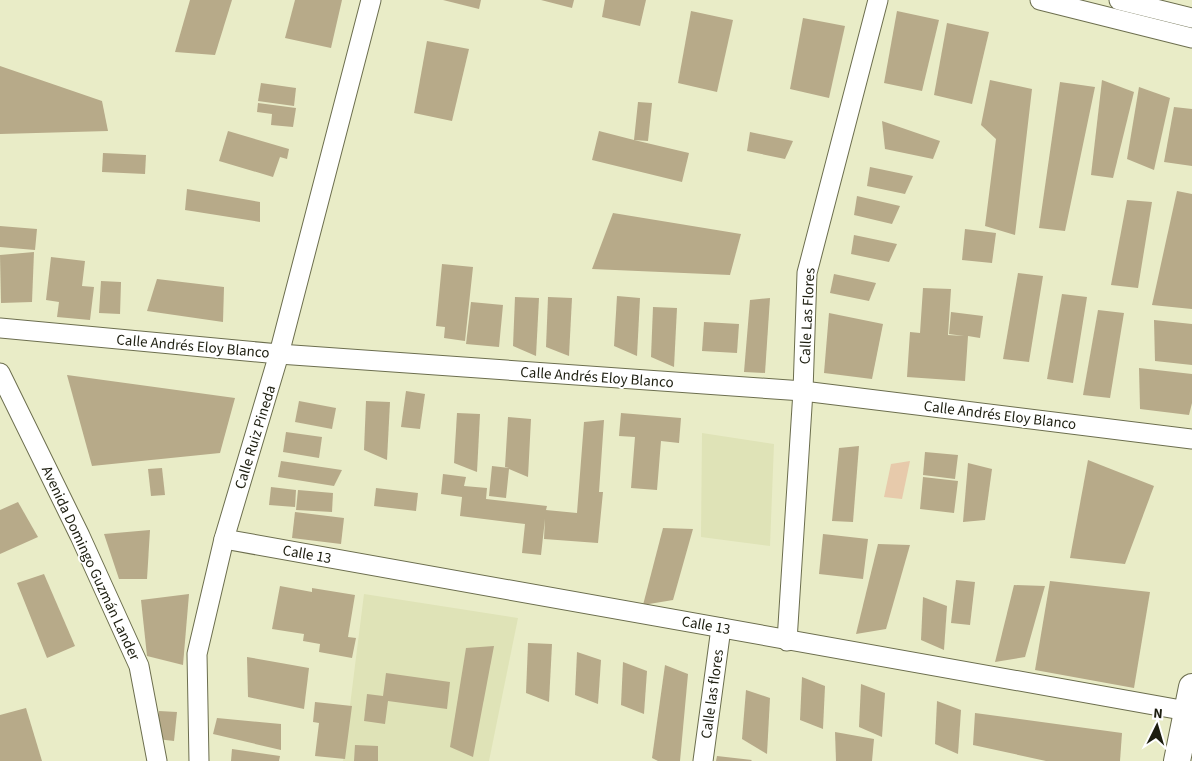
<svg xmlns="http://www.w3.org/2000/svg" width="1192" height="761" font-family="'Source Sans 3',sans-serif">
  <rect width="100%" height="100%" fill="#e9ecc7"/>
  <g fill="#dfe3b7">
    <path d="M702 433 774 444 770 546 701 537Z"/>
    <path d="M364 594 518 618 489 761H343Z"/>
  </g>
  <path fill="#e7caab" d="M910 461 902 499 884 497 891 464Z"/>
  <g fill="#b7aa89">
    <path d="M190 0H232L215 55 175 52Z"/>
    <path d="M295 0H342L331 48 285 38Z"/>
    <path d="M443 0H481L479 9Z"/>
    <path d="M541 0H574L572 8Z"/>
    <path d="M605 0H646L640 26 602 17Z"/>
    <path d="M691 11 733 20 717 92 678 83Z"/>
    <path d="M897 11 939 20 922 91 884 83Z"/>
    <path d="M803 18 845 26 829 98 790 89Z"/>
    <path d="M947 23 989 32 972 104 934 95Z"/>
    <path d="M427 41 469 49 452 121 414 113Z"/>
    <path d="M0 66 102 101 108 131 0 134Z"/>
    <path d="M990 80 1032 89 1015 235 985 226 996 139 981 125Z"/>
    <path d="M1102 80 1134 92 1113 178 1091 175Z"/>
    <path d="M1060 82 1095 87 1065 231 1039 228Z"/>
    <path d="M261 83 296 88 294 106 258 101Z"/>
    <path d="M1139 87 1170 98 1154 170 1127 159Z"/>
    <path d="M638 102 652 103 648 141 634 140 689 153 682 182 592 160 599 131 634 140Z"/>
    <path d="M258 103 296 108 293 127 271 125 272 114 257 112Z"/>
    <path d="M1174 107 1192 109V166L1164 162Z"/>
    <path d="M882 121 940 141 933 159 885 149Z"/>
    <path d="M228 131 289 149 287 159 280 157 273 177 219 161Z"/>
    <path d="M750 132 793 141 785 159 747 151Z"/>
    <path d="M103 153 146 155 145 174 102 172Z"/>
    <path d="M870 167 913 176 905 194 867 186Z"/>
    <path d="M187 189 260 202V222L185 210Z"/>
    <path d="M1177 191 1192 194V309L1152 305Z"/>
    <path d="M857 196 900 206 892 224 854 215Z"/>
    <path d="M1127 200 1152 202 1138 288 1111 285Z"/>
    <path d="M613 213 741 234 730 275 592 269Z"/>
    <path d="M0 226 37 229 35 250 0 247Z"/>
    <path d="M965 229 996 233 992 263 962 260Z"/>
    <path d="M854 235 897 244 889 262 851 254Z"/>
    <path d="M34 252 32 302 1 303 0 255Z"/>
    <path d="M51 257 85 261 82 286 94 287 90 320 57 317 59 302 46 300Z"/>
    <path d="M442 264 473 267 465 341 444 338 445 327 436 326Z"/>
    <path d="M1018 273 1043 276 1029 362 1003 359Z"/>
    <path d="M834 274 876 283 869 301 830 293Z"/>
    <path d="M157 279 224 287 223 322 147 311Z"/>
    <path d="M101 281 121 282 120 314 99 313Z"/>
    <path d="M923 288 951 289 948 335 964 336 949 334 951 312 983 316 980 338 968 336 965 381 907 377 910 332 920 333Z"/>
    <path d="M1062 294 1087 297 1073 383 1047 379Z"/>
    <path d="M617 296 640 298 637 356 614 346Z"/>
    <path d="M515 297 539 298 536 356 513 346Z"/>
    <path d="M548 297 572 298 569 356 546 347Z"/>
    <path d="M770 298 765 373 744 372 750 300Z"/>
    <path d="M471 302 503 305 499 347 466 344Z"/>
    <path d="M653 307 677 308 674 367 651 357Z"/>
    <path d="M1098 310 1124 313 1110 398 1083 395Z"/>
    <path d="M829 313 883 324 872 379 824 373Z"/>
    <path d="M1154 320 1192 324V365L1155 361Z"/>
    <path d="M704 322 739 324 737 353 702 351Z"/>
    <path d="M1139 368 1192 374V403L1189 415 1140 409Z"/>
    <path d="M67 375 235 398 220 453 92 466Z"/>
    <path d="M406 391 425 394 420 429 401 427Z"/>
    <path d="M299 401 336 408 332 429 295 422Z"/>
    <path d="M366 401 390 402 387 460 364 450Z"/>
    <path d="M457 413 480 414 477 472 454 463Z"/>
    <path d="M621 413 681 418 679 443 661 441 657 490 631 488 635 437 619 436Z"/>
    <path d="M508 417 531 419 528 477 509 469 506 498 489 496 492 466 509 468 505 467Z"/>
    <path d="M604 420 599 492H603L598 543 544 539 545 519 541 555 522 553 525 524 460 516 462 497 441 494 443 474 466 477 464 486 487 488 486 499 547 506 546 510 577 513 584 422Z"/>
    <path d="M286 432 322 437 319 458 283 452Z"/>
    <path d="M859 446 853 522 832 521 839 448Z"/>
    <path d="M925 452 958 455 955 479 923 475Z"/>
    <path d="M1088 460 1154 486 1125 564 1070 558Z"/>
    <path d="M281 461 342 470 334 486 278 477Z"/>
    <path d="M968 463 992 469 985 520 963 522Z"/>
    <path d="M162 468 165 495 151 496 148 469Z"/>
    <path d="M923 477 958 481 954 513 920 509Z"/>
    <path d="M271 487 296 490 295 507 269 505Z"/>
    <path d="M376 488 418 493 416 511 374 506Z"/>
    <path d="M298 490 333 493 332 512 296 510Z"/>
    <path d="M18 502 38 537 0 554V510Z"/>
    <path d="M295 512 344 518 341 544 292 538Z"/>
    <path d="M663 528 693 529 673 600 643 605Z"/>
    <path d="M150 530 147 579H119L104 534Z"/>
    <path d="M823 534 868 539 863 579 819 574Z"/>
    <path d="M878 544 910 545 886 629 856 634Z"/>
    <path d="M44 574 75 646 47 658 17 583Z"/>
    <path d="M956 580 975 582 970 625 951 623Z"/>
    <path d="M1050 581 1150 592 1134 688 1035 670Z"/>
    <path d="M1014 585 1045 586 1025 657 995 662Z"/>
    <path d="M280 586 312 592V588L355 595 348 637 356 638 352 658 319 652 320 644 303 641 304 634 272 629Z"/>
    <path d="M189 594 183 665 147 656 141 600Z"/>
    <path d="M923 597 947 606 944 650 921 640Z"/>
    <path d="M528 643 552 644 549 702 526 693Z"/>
    <path d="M494 646 473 757 450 747 466 648Z"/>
    <path d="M577 652 601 660 598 704 575 695Z"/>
    <path d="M247 657 309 668 304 709 248 697Z"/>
    <path d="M623 662 647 671 644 714 621 705Z"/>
    <path d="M665 665 688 674 680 761H658L652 758Z"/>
    <path d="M386 673 450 682 447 709 388 701 385 724 364 721 367 694 383 696Z"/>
    <path d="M802 677 825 686 823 729 800 720Z"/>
    <path d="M861 684 885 693 882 737 859 727Z"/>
    <path d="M746 690 770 698 767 754 742 739Z"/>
    <path d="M937 701 961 710 958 754 935 744Z"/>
    <path d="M315 702 352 706 345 759 315 756 319 723 313 722Z"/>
    <path d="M26 708 42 761H0V715Z"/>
    <path d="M159 711 177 712 174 741 157 739Z"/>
    <path d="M975 713 1122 733 1120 761H1046L973 745Z"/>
    <path d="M217 718 281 724V750L213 734Z"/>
    <path d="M835 732 874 739 872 761H836Z"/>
    <path d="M355 745 378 746V761H354Z"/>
    <path d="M232 749 280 756 279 761H231Z"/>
    <path d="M717 756 752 760 751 761H716Z"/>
  </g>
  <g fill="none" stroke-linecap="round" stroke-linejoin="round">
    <g stroke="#6c6e4e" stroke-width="21">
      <g id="street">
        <path d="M1040 0 1192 38"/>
        <path d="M1119 0 1192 18"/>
        <path d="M0 328 279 354 803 391 1192 439"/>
        <path d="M0 373 80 536 139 666 157 761"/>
        <path d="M224 539 1187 711"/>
        <path d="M787 641 803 391 807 273 878 0"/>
        <path d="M199 761 197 654 224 539 279 354 371 0"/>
        <path d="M703 761 721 628"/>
      </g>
    </g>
    <g stroke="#6c6e4e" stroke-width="28">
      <path id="secondary" d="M1177 761 1192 687"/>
    </g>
    <use href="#street" stroke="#fff" stroke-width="19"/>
    <use href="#secondary" stroke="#fff" stroke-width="26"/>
  </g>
  <g text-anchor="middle" stroke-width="4" stroke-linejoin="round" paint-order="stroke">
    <g font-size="15" fill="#1d1e10" stroke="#fff">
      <text transform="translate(807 316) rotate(-87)" y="5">Calle Las Flores</text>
      <text transform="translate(193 346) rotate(5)" y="5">Calle Andrés Eloy Blanco</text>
      <text transform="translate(597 377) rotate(4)" y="5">Calle Andrés Eloy Blanco</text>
      <text transform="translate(1000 415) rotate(7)" y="5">Calle Andrés Eloy Blanco</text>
      <text transform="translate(255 437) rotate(-73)" y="5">Calle Ruiz Pineda</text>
      <text transform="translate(307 554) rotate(10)" y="5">Calle 13</text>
      <text transform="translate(91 563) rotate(65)" y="5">Avenida Domingo Guzmán Lander</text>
      <text transform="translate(706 625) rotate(10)" y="5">Calle 13</text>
      <text transform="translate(712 694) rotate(-82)" y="5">Calle las flores</text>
    </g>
  </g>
  <g transform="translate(1157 726) rotate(5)" stroke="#ffffff" stroke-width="4" paint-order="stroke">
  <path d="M0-4L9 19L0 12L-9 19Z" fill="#1d1e10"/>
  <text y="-8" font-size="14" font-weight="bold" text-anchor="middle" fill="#1d1e10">N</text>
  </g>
</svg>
